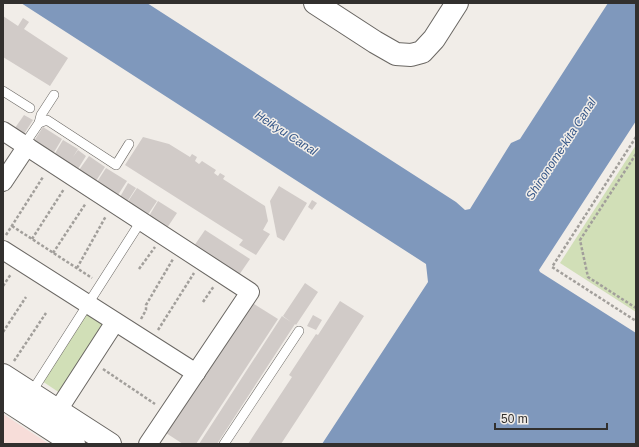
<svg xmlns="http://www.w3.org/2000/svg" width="639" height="447" font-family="Helvetica,sans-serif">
  <rect width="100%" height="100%" fill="#f1ede8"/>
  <path fill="#f7ddd9" d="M3 414 49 444H3Z"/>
  <g fill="#d1dfb7">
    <path d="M636 145V312L560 263Z"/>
    <path d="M87 310 109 325 63 395 42 381Z"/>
  </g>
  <path fill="#7f98bc" d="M21 3H147L456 202 465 210 470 209 511 143 520 139 608 3H636V121L539 270 540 272 636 333V444H322L428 282 426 264Z"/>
  <g fill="#d1cbc8">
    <path d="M3 16 18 26 23 18 29 22 24 29 68 58 50 86 3 57Z"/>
    <path d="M24 115 33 120 24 134 15 128Z"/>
    <path d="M43 127 62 139 53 154 34 141Z"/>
    <path d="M143 137 169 144 190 157 192 154 197 157 195 161 199 164 202 161 216 170 214 173 218 176 220 173 225 176 223 179 265 206 268 221 263 230 270 234 256 255 239 245 243 240 125 165Z"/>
    <path d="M63 140 78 149 73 157 78 150 86 156 78 169 54 155Z"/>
    <path d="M89 156 105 167 96 181 79 170Z"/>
    <path d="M106 168 127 181 118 195 97 182Z"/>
    <path d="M128 183 136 188 127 202 120 197Z"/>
    <path d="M279 186 307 203 284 241 277 237 270 201Z"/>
    <path d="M137 188 157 201 147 216 127 203Z"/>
    <path d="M312 200 317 203 312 210 308 207Z"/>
    <path d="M158 201 177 213 167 228 149 216Z"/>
    <path d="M205 230 250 259 239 275 194 246Z"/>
    <path d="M305 283 318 292 296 325 295 324 217 444H199L282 316 291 322 283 316Z"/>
    <path d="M340 301 364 316 315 392 281 444H248L292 377 289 375 316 334 318 335Z"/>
    <path d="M251 302 278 319 196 444H183L166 433Z"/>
    <path d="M313 315 322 320 316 330 307 326Z"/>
  </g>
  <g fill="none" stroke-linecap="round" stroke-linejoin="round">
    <g stroke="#6a6763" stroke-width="10">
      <g id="service">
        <path d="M3 91 30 108"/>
        <path d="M39 123 47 120 116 165 129 144"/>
        <path d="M24 145 39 123 41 115 54 95"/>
        <path d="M31 393 141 221"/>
        <path d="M224 444 299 331"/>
      </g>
    </g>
    <g stroke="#6a6763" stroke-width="20">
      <g id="minor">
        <path d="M3 131 250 292 148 444"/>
        <path d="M3 182 27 146"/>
        <path d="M3 250 196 373"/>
        <path d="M58 410 115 322"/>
      </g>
    </g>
    <g stroke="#6a6763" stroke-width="24">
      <g id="tertiary">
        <path d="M315 3 375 42 396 54 411 55 422 52 434 39 457 3"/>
        <path d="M3 375 110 444"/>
        <path d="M3 398 74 444"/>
      </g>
    </g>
    <g stroke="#a29f9b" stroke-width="2.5" stroke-dasharray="3 2" stroke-linecap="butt">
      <path d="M636 137 552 267 636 321"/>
      <path d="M636 154 580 240 588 277 636 308"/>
      <path d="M12 226 92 278"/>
      <path d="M6 235 43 177"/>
      <path d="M32 239 64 189"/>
      <path d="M53 253 86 203"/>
      <path d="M77 268 106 216"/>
      <path d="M139 269 155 247"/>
      <path d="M3 286 11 274"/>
      <path d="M203 302 214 286"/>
      <path d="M141 319 146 310V305L173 259"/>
      <path d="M158 330 194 273"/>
      <path d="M3 332 26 297"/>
      <path d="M14 361 46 313"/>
      <path d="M103 369 155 404"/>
    </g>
    <use href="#service" stroke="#fff" stroke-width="9"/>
    <use href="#minor" stroke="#fff" stroke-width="18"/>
    <use href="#tertiary" stroke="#fff" stroke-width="22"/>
  </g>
  <g text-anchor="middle" stroke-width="3" stroke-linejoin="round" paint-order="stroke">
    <g font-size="12" font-style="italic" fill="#345688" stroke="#f1ede8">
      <text transform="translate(286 133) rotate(33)" y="4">Heikyu Canal</text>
      <text transform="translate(561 149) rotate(-57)" y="4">Shinonome-kita Canal</text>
    </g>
  </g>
  <rect width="639" height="447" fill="none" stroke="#32302e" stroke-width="8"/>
  <path d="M495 423v6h112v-6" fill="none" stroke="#32302e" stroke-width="2"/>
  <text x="501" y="423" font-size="12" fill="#32302e" stroke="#f1ede8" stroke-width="3" paint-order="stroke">50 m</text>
</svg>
